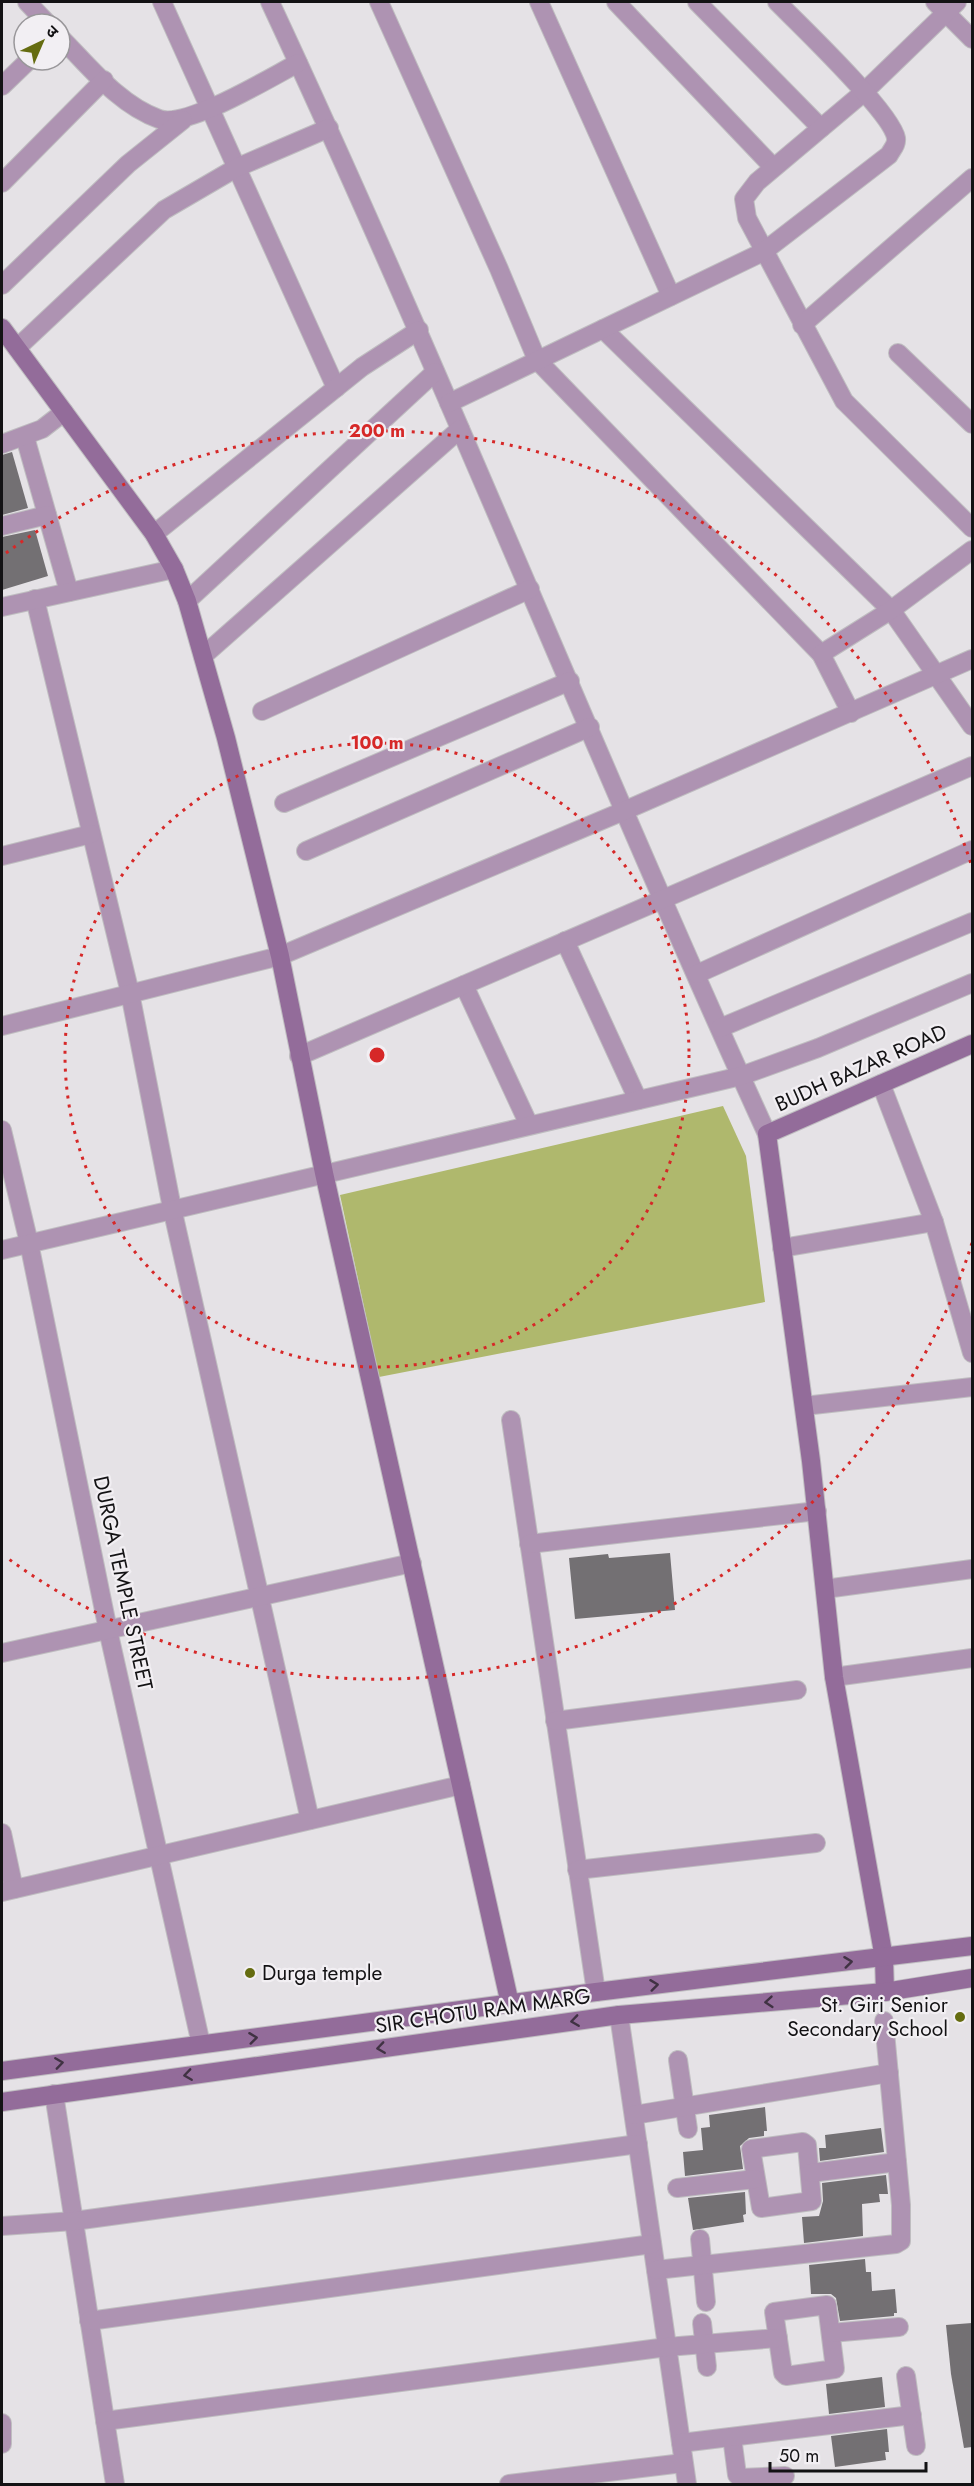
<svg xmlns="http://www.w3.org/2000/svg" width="974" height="2486" font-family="Jost,'Noto Sans Devanagari',sans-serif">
  <rect width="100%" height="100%" fill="#e5e2e6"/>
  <path fill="#afb86d" d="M723 1106 746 1156 765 1302 379 1377 340 1195Z"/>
  <g fill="#737073">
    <path d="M12 452 28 508 2 515V455Z"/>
    <path d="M35 530 48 576 2 590V537Z"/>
    <path d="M670 1553 675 1610 575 1619 569 1558 608 1554 609 1558Z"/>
    <path d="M765 2107 767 2131H764V2136L749 2138 740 2146 743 2169 685 2176 683 2152 703 2150 701 2128 710 2127 709 2115Z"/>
    <path d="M881 2128 884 2152 820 2161 819 2148H826L825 2135Z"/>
    <path d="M886 2175 888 2194H879L880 2202 862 2204 863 2236 804 2243 802 2217 819 2216 823 2201 822 2183Z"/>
    <path d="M745 2192 746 2214 743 2215 744 2222 693 2230 688 2198Z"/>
    <path d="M865 2259 866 2272H871L872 2291 895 2289 897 2313H894V2316L840 2321 836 2298 831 2294H811L809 2265Z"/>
    <path d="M972 2323V2447L964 2448 951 2374 946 2325Z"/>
    <path d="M882 2377 885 2407 829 2414 826 2384Z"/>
    <path d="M887 2429 889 2452H885L886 2460 835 2467 831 2436Z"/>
  </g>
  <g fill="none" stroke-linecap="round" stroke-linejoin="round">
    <g stroke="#bfbdc0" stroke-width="20">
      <g id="street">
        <path d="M27 2 48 24"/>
        <path d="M162 2 336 388"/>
        <path d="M270 2C444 375 596 759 767 1134"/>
        <path d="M379 2 499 269 537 360 821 654 851 713"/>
        <path d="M539 2 671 296"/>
        <path d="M616 2 773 167"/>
        <path d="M697 2 821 128"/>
        <path d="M935 2 972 39"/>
        <path d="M957 2 864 92 757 182 744 199 747 218 844 401 972 528"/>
        <path d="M60 37C89 66 119 105 159 119 186 129 271 77 298 63"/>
        <path d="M2 86 29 60"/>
        <path d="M2 183 104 80"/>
        <path d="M2 285 128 164 183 120"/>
        <path d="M802 325 972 178"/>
        <path d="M603 329 891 610 972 726"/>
        <path d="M17 348 164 210 236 168 329 128"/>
        <path d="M898 353 972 424"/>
        <path d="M449 403 763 252 889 155C892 149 897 145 896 138 892 113 799 24 777 2"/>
        <path d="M25 437 69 592"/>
        <path d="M2 444 42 429 64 412"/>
        <path d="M2 526 47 515"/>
        <path d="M154 534 362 367 419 330"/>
        <path d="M35 599 130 993 172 1208 310 1820"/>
        <path d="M187 601 435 372"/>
        <path d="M2 607 174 569"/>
        <path d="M821 654 891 610 972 550"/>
        <path d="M203 656 460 429"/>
        <path d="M262 711 530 589"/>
        <path d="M284 803 570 681"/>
        <path d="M306 851 590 727"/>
        <path d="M2 856 91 834"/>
        <path d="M565 941 638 1100"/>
        <path d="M697 974 972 850"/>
        <path d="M464 985 529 1125"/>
        <path d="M2 1026 280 956 626 810 972 659"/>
        <path d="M720 1028 972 922"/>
        <path d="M299 1056 972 766"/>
        <path d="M881 1084 934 1222 972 1353"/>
        <path d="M2 1130 29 1243 108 1630 201 2044"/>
        <path d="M782 1248 934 1222"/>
        <path d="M2 1250 741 1076 818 1048 972 983"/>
        <path d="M804 1406 972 1387"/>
        <path d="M511 1420 596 1992"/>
        <path d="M529 1544 817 1511"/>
        <path d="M825 1589 972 1569"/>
        <path d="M2 1653 412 1563"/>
        <path d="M834 1677 972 1658"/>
        <path d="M555 1721 797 1690"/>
        <path d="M2 1833 14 1889"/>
        <path d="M577 1870 816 1843"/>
        <path d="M2 1892 461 1785"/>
        <path d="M619 2015 687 2484"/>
        <path d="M678 2060 688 2129"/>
        <path d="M54 2094 115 2484"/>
        <path d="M634 2115 889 2073"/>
        <path d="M803 2142 807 2145 812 2201 761 2208 751 2149Z"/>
        <path d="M811 2173 897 2162"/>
        <path d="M677 2188 755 2179"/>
        <path d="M2 2226 74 2221 638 2144"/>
        <path d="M700 2239 706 2302"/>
        <path d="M656 2270 896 2244 901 2241V2205L884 2021"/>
        <path d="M827 2305 835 2369 786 2376 783 2373 774 2312Z"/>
        <path d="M89 2321 652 2244"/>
        <path d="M702 2323 707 2367"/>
        <path d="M831 2333 899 2327"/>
        <path d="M906 2376 916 2446"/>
        <path d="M105 2421 667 2347 778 2338"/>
        <path d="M2 2423V2444"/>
        <path d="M732 2437 737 2475 740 2478 785 2476"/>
        <path d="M681 2443 912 2415"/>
        <path d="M509 2484 683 2463"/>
      </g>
    </g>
    <g stroke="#bfbdc0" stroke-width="20">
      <g id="secondary">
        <path d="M2 328 154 534 174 569 187 601 226 738 280 956 324 1173 510 2004"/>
        <path d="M885 1992 884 1958 834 1677 811 1461 767 1134 972 1044"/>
        <path d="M2 2071 596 1992 972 1946"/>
        <path d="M2 2102 619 2015 885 1992 972 1978"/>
      </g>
    </g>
    <use href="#street" stroke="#ae93b2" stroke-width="18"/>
    <use href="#secondary" stroke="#936c9a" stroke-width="18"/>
  </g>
  <defs><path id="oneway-chevron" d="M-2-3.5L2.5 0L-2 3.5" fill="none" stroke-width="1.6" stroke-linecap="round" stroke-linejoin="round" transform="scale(1.5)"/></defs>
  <g stroke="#403243">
    <use href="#oneway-chevron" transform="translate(848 1962) rotate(-7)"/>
    <use href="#oneway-chevron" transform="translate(654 1985) rotate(-7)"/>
    <use href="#oneway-chevron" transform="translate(769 2002) rotate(175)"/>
    <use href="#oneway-chevron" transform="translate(575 2021) rotate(172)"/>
    <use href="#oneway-chevron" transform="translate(253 2038) rotate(-7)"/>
    <use href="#oneway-chevron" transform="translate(381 2048) rotate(172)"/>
    <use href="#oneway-chevron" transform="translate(59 2063) rotate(-8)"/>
    <use href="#oneway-chevron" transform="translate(188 2075) rotate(172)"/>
  </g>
  <g fill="none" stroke="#d62828" stroke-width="3" stroke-dasharray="3 6">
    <circle cx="377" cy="1055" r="312"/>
    <path d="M972 1243A624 624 0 0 1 6 1557M6 553A624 624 0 0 1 972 867"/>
  </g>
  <g fill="#656c10" stroke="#f2eff3" stroke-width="2">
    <circle cx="250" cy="1973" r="6"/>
    <circle cx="960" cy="2017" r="6"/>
  </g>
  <g text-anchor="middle" stroke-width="4.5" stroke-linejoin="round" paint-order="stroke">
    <g font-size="21" fill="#131214" stroke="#f2eff3">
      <text transform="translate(861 1068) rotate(-24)" y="7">BUDH BAZAR ROAD</text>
      <text transform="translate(123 1583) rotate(78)" y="7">DURGA TEMPLE STREET</text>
      <text transform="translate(483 2011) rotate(-8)" y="7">SIR CHOTU RAM MARG</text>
    </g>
    <g font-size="21" fill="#131214" stroke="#f2eff3" text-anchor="start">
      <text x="262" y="1980">Durga temple</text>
      <text x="948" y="2012" text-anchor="end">St. Giri Senior<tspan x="948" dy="24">Secondary School</tspan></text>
    </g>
  </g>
  <circle cx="377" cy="1055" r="9" fill="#d62828" stroke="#f2eff3" stroke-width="3"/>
  <g font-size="18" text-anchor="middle" font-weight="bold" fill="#d62828" stroke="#f2eff3" stroke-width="4.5" stroke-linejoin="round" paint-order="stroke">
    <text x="377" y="437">200 m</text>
    <text x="377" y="749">100 m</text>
  </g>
  <rect width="974" height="2486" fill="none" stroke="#131214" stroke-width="6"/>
  <g transform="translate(42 42) rotate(44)"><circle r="28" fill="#f2eff3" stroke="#99979a" stroke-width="1.5"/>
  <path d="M0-4.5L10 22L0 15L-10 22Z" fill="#656c10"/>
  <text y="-9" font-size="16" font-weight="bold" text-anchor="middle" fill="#131214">उ</text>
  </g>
  <path d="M770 2462v9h156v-9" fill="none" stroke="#131214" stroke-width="3"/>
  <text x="779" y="2462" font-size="18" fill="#131214" stroke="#f2eff3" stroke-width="4.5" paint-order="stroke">50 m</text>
</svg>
